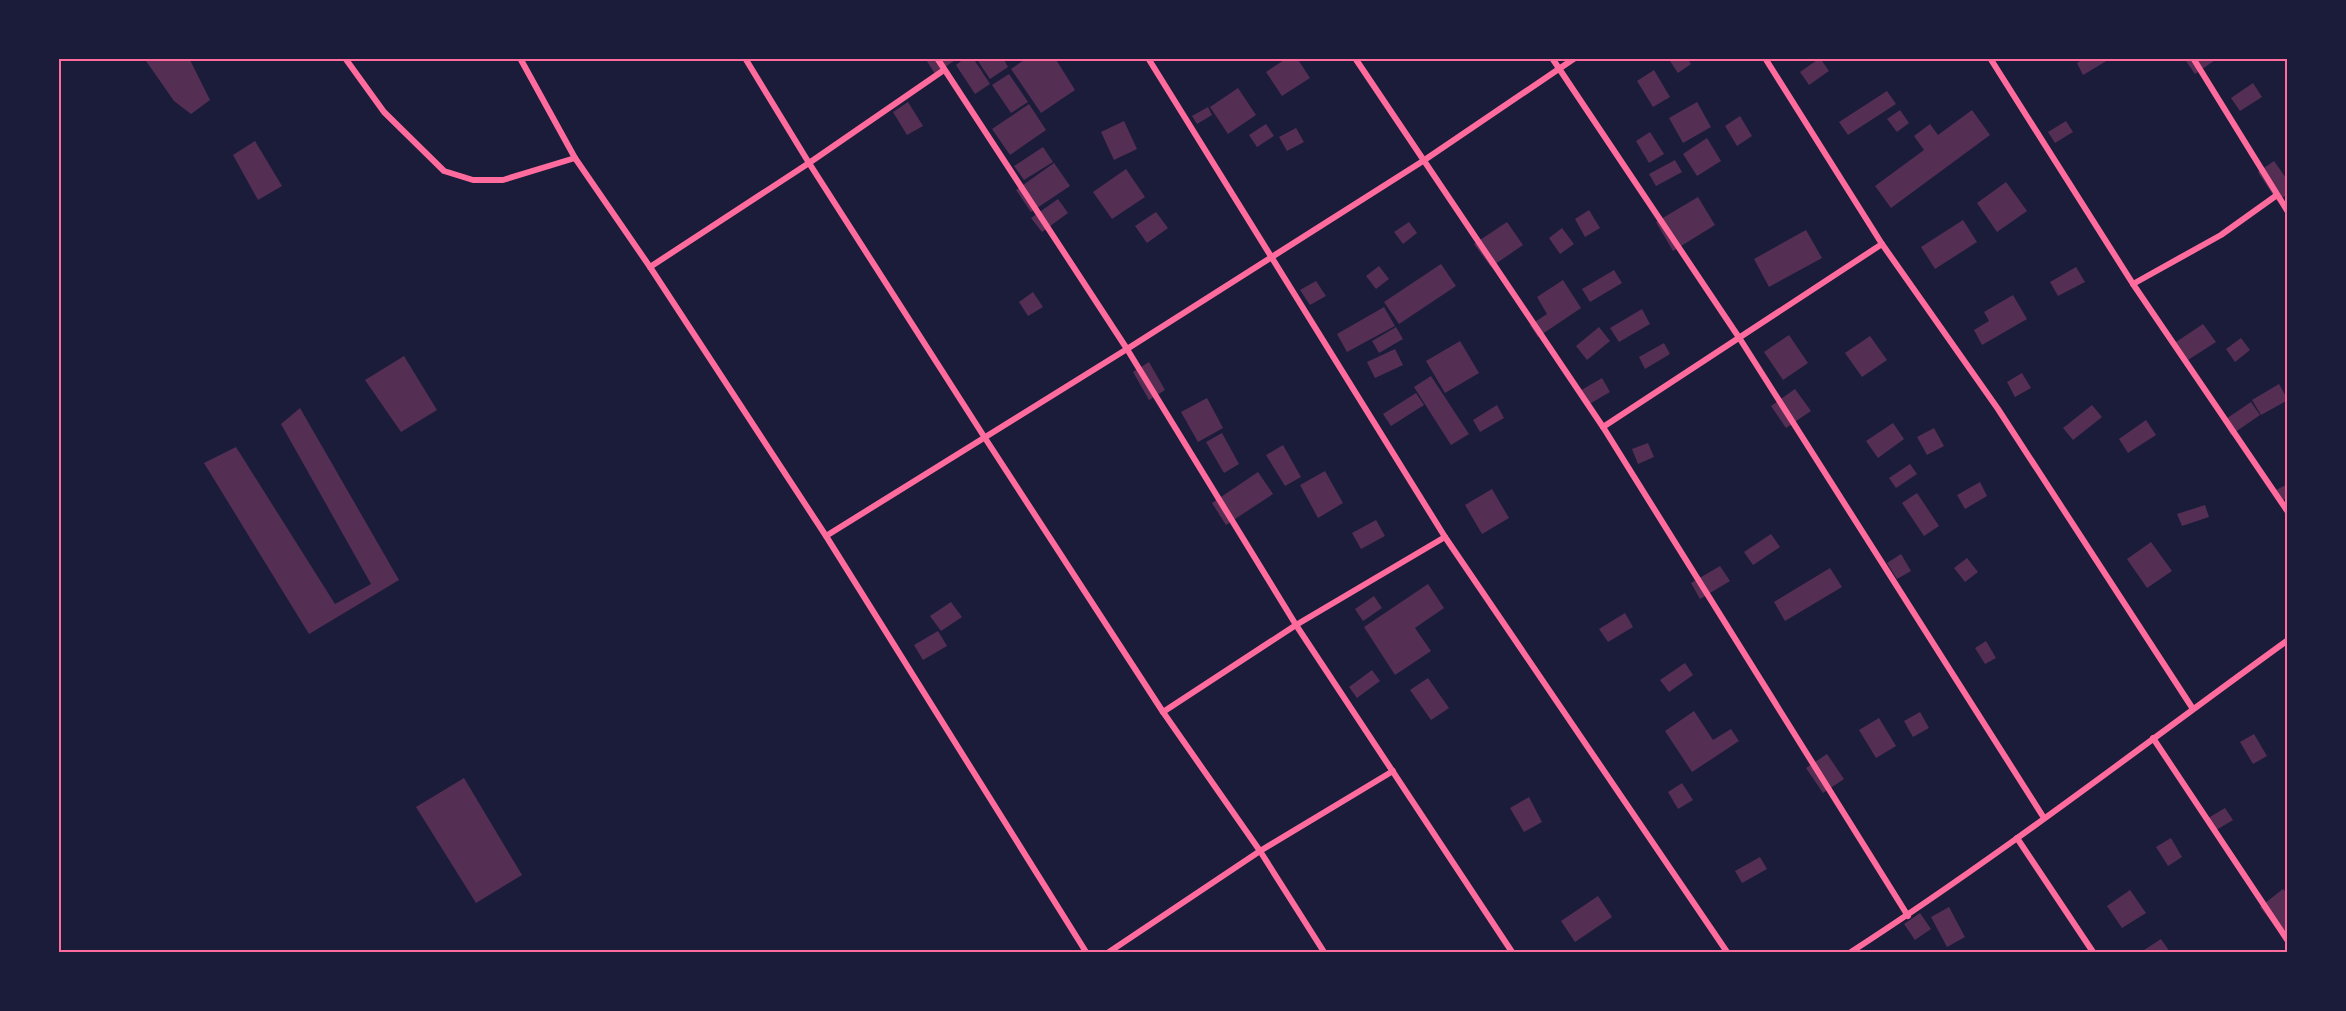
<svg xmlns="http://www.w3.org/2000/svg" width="2346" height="1011" font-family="'Open Sans',sans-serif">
  <rect width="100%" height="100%" fill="#1b1b3a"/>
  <g fill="#542f53">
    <path d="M144 58H189L210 100 191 114 174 101Z"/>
    <path d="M925 58H958L935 74Z"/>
    <path d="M965 58H973L990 84 975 94 956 65Z"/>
    <path d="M976 58H1003L1008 67 990 79Z"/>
    <path d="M1027 58H1055L1075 90 1041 113 1011 69Z"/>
    <path d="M1287 58H1297L1310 78 1282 96 1266 72Z"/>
    <path d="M1668 58H1687L1691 64 1678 73Z"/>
    <path d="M1820 58 1829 71 1809 85 1800 72Z"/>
    <path d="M2084 58H2107L2108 60 2083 75 2077 63Z"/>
    <path d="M2190 58H2218L2195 74 2186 61Z"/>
    <path d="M1654 70 1670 97 1653 107 1637 81Z"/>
    <path d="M1009 74 1028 102 1011 113 992 85Z"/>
    <path d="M2253 83 2262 97 2240 111 2231 98Z"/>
    <path d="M1238 88 1256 115 1228 134 1210 107Z"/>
    <path d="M1887 91 1896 104 1848 135 1839 122Z"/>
    <path d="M908 102 923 126 907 135 893 112Z"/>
    <path d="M1697 102 1711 127 1683 143 1669 118Z"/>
    <path d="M1029 104 1046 130 1010 155 992 129Z"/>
    <path d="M1208 107 1212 115 1197 124 1192 116Z"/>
    <path d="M1900 110 1909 123 1897 132 1887 119Z"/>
    <path d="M1972 110 1990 135 1891 208 1875 186 1924 150 1914 136 1930 124 1938 135Z"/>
    <path d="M1740 116 1752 136 1737 146 1725 126Z"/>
    <path d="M1124 121 1137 149 1114 160 1101 132Z"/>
    <path d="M2066 121 2073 132 2055 143 2048 132Z"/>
    <path d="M1266 124 1274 136 1257 147 1249 135Z"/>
    <path d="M1296 128 1304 142 1287 151 1279 137Z"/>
    <path d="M1650 132 1664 154 1649 163 1636 141Z"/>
    <path d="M1707 138 1721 161 1697 176 1683 154Z"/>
    <path d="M255 141 282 186 258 200 233 155Z"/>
    <path d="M1043 147 1053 162 1024 180 1014 166Z"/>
    <path d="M1675 160 1682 172 1656 186 1649 174Z"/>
    <path d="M2274 161 2288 181V194L2277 201 2258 172Z"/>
    <path d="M1054 163 1070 186 1031 212 1016 190Z"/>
    <path d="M1126 169 1145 197 1112 219 1093 192Z"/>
    <path d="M2006 182 2027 211 1997 232 1977 203Z"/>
    <path d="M1698 197 1715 225 1673 251 1656 222Z"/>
    <path d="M1058 199 1068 213 1042 232 1031 218Z"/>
    <path d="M1589 210 1600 228 1585 237 1575 219Z"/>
    <path d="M1156 212 1168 228 1147 243 1135 226Z"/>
    <path d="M1963 220 1977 242 1935 269 1921 247Z"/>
    <path d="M1409 222 1417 233 1403 244 1394 232Z"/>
    <path d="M1507 222 1523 245 1491 267 1474 244Z"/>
    <path d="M1562 228 1574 244 1560 254 1549 238Z"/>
    <path d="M1806 230 1822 258 1769 287 1754 259Z"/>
    <path d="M1441 264 1456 286 1399 324 1384 302Z"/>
    <path d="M1379 266 1389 279 1376 289 1366 276Z"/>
    <path d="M2076 267 2085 282 2058 296 2050 282Z"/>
    <path d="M1614 270 1622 283 1590 302 1582 289Z"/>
    <path d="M1563 280 1581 308 1538 337 1530 325 1547 314 1537 297Z"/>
    <path d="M1316 281 1326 296 1310 305 1300 290Z"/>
    <path d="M1033 292 1043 307 1028 316 1019 302Z"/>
    <path d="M2013 295 2027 319 1982 345 1974 330 1989 321 1984 312Z"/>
    <path d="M1384 307 1395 326 1347 352 1337 334Z"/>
    <path d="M1642 309 1650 324 1619 342 1610 328Z"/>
    <path d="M2203 324 2216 342 2188 360 2176 342Z"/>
    <path d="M1396 327 1403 339 1379 353 1372 341Z"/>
    <path d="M1599 327 1610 341 1587 360 1576 346Z"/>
    <path d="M1789 335 1808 363 1783 380 1764 352Z"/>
    <path d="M1870 336 1887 360 1862 377 1845 353Z"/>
    <path d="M2241 338 2250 350 2235 362 2226 349Z"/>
    <path d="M1460 341 1479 373 1445 393 1426 361Z"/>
    <path d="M1664 343 1670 354 1645 369 1639 357Z"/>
    <path d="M1395 349 1403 365 1375 378 1367 362Z"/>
    <path d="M404 356 437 410 401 432 365 380Z"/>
    <path d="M1149 362 1165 390 1149 400 1133 372Z"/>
    <path d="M2022 373 2031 388 2015 397 2007 382Z"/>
    <path d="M1431 376 1469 434 1451 445 1414 387Z"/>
    <path d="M1602 378 1610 392 1586 406 1578 392Z"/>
    <path d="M2279 384 2288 400 2261 415 2252 400Z"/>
    <path d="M1795 389 1811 411 1786 428 1771 406Z"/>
    <path d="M1416 393 1424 405 1391 426 1383 414Z"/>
    <path d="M1207 398 1223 428 1198 442 1181 412Z"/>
    <path d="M2251 402 2260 415 2231 435 2223 421Z"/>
    <path d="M1497 405 1504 418 1480 432 1473 420Z"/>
    <path d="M2092 405 2102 417 2073 440 2063 428Z"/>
    <path d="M300 408 399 580 309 634 204 463 236 447 335 604 371 584 281 424Z"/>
    <path d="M2146 420 2156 435 2128 453 2119 439Z"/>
    <path d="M1893 423 1904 439 1878 458 1866 441Z"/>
    <path d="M1934 428 1944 446 1927 455 1917 437Z"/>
    <path d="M1222 433 1239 464 1224 473 1206 442Z"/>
    <path d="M1648 443 1654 457 1638 464 1632 449Z"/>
    <path d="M1283 445 1301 477 1285 486 1266 455Z"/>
    <path d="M1910 464 1917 474 1896 488 1889 478Z"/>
    <path d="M1325 471 1343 503 1318 518 1300 485Z"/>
    <path d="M1258 472 1273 494 1226 525 1212 503Z"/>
    <path d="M1980 482 1987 496 1965 509 1957 495Z"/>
    <path d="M2288 484V497L2280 502 2274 491Z"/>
    <path d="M1492 489 1509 518 1482 534 1465 505Z"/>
    <path d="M1917 493 1939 526 1924 536 1902 503Z"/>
    <path d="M2205 505 2209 517 2182 526 2177 514Z"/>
    <path d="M1376 520 1385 536 1361 549 1352 533Z"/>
    <path d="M1771 534 1780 547 1753 565 1744 552Z"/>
    <path d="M2151 542 2172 571 2147 588 2127 559Z"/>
    <path d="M1901 554 1911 571 1897 579 1887 563Z"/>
    <path d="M1967 558 1978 572 1965 582 1954 568Z"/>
    <path d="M1720 566 1730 581 1700 599 1691 583Z"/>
    <path d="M1830 568 1842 587 1785 621 1774 602Z"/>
    <path d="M1428 584 1444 608 1415 628 1431 651 1395 675 1364 627Z"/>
    <path d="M1374 596 1382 608 1363 621 1355 609Z"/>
    <path d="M951 602 962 617 941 631 930 616Z"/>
    <path d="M1625 613 1633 627 1608 642 1599 629Z"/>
    <path d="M938 631 947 646 923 660 914 645Z"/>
    <path d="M1986 641 1996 658 1985 664 1975 648Z"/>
    <path d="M1685 663 1693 675 1669 692 1660 680Z"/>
    <path d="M1372 670 1380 681 1357 698 1349 687Z"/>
    <path d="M1428 678 1449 708 1431 720 1410 690Z"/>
    <path d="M1694 711 1713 740 1731 729 1739 741 1692 772 1665 731Z"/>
    <path d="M1920 712 1929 728 1913 737 1904 721Z"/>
    <path d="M1879 718 1896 746 1876 758 1859 730Z"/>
    <path d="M2254 734 2267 756 2253 764 2240 742Z"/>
    <path d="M1827 754 1844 779 1823 793 1806 768Z"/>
    <path d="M464 778 522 875 476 903 416 807Z"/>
    <path d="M1682 783 1693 800 1678 809 1668 792Z"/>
    <path d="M1529 797 1542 822 1524 832 1510 808Z"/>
    <path d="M2225 808 2233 820 2213 832 2205 820Z"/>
    <path d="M2171 838 2182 857 2168 866 2156 847Z"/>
    <path d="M1760 857 1767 869 1742 883 1735 871Z"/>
    <path d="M2283 889 2288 894V929L2281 934 2260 907Z"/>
    <path d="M2130 890 2146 913 2122 928 2107 906Z"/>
    <path d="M1598 896 1612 917 1575 942 1561 921Z"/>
    <path d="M1949 907 1965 937 1947 947 1931 917Z"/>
    <path d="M1920 913 1931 929 1915 940 1904 924Z"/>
    <path d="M2161 939 2170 952H2141Z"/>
  </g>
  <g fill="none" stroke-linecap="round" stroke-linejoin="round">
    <g stroke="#ff6b9d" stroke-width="6">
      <path d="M345 58 384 112 444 171 473 180H503L575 158"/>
      <path d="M520 58 575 158 650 267 826 536 1086 952"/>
      <path d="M745 58 809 163 985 438 1163 712 1260 851 1324 952"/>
      <path d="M937 58 1127 349 1296 625 1512 952"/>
      <path d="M1148 58 1445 537 1727 952"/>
      <path d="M1355 58 1603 427 1908 916"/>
      <path d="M1552 58 1740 339 2044 818"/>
      <path d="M1765 58 1882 244 1998 409 2193 709"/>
      <path d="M1990 58 2133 284 2288 512"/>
      <path d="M2193 58 2288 212"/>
      <path d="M650 267 809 163 944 70"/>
      <path d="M2133 284 2221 235 2277 195"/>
      <path d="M1603 427 1882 244"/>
      <path d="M826 536 1127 349 1423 161 1575 58"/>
      <path d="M1163 712 1296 625 1445 537"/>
      <path d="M2153 738 2288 941"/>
      <path d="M2017 838 2093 952"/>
      <path d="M1109 952 1260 851 1393 771"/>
      <path d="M1851 952C2001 855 2143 745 2288 640"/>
    </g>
  </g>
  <rect width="2346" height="1011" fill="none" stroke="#1b1b3a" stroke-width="120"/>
  <rect x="60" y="60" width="2226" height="891" fill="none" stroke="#ff6b9d" stroke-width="2"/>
</svg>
